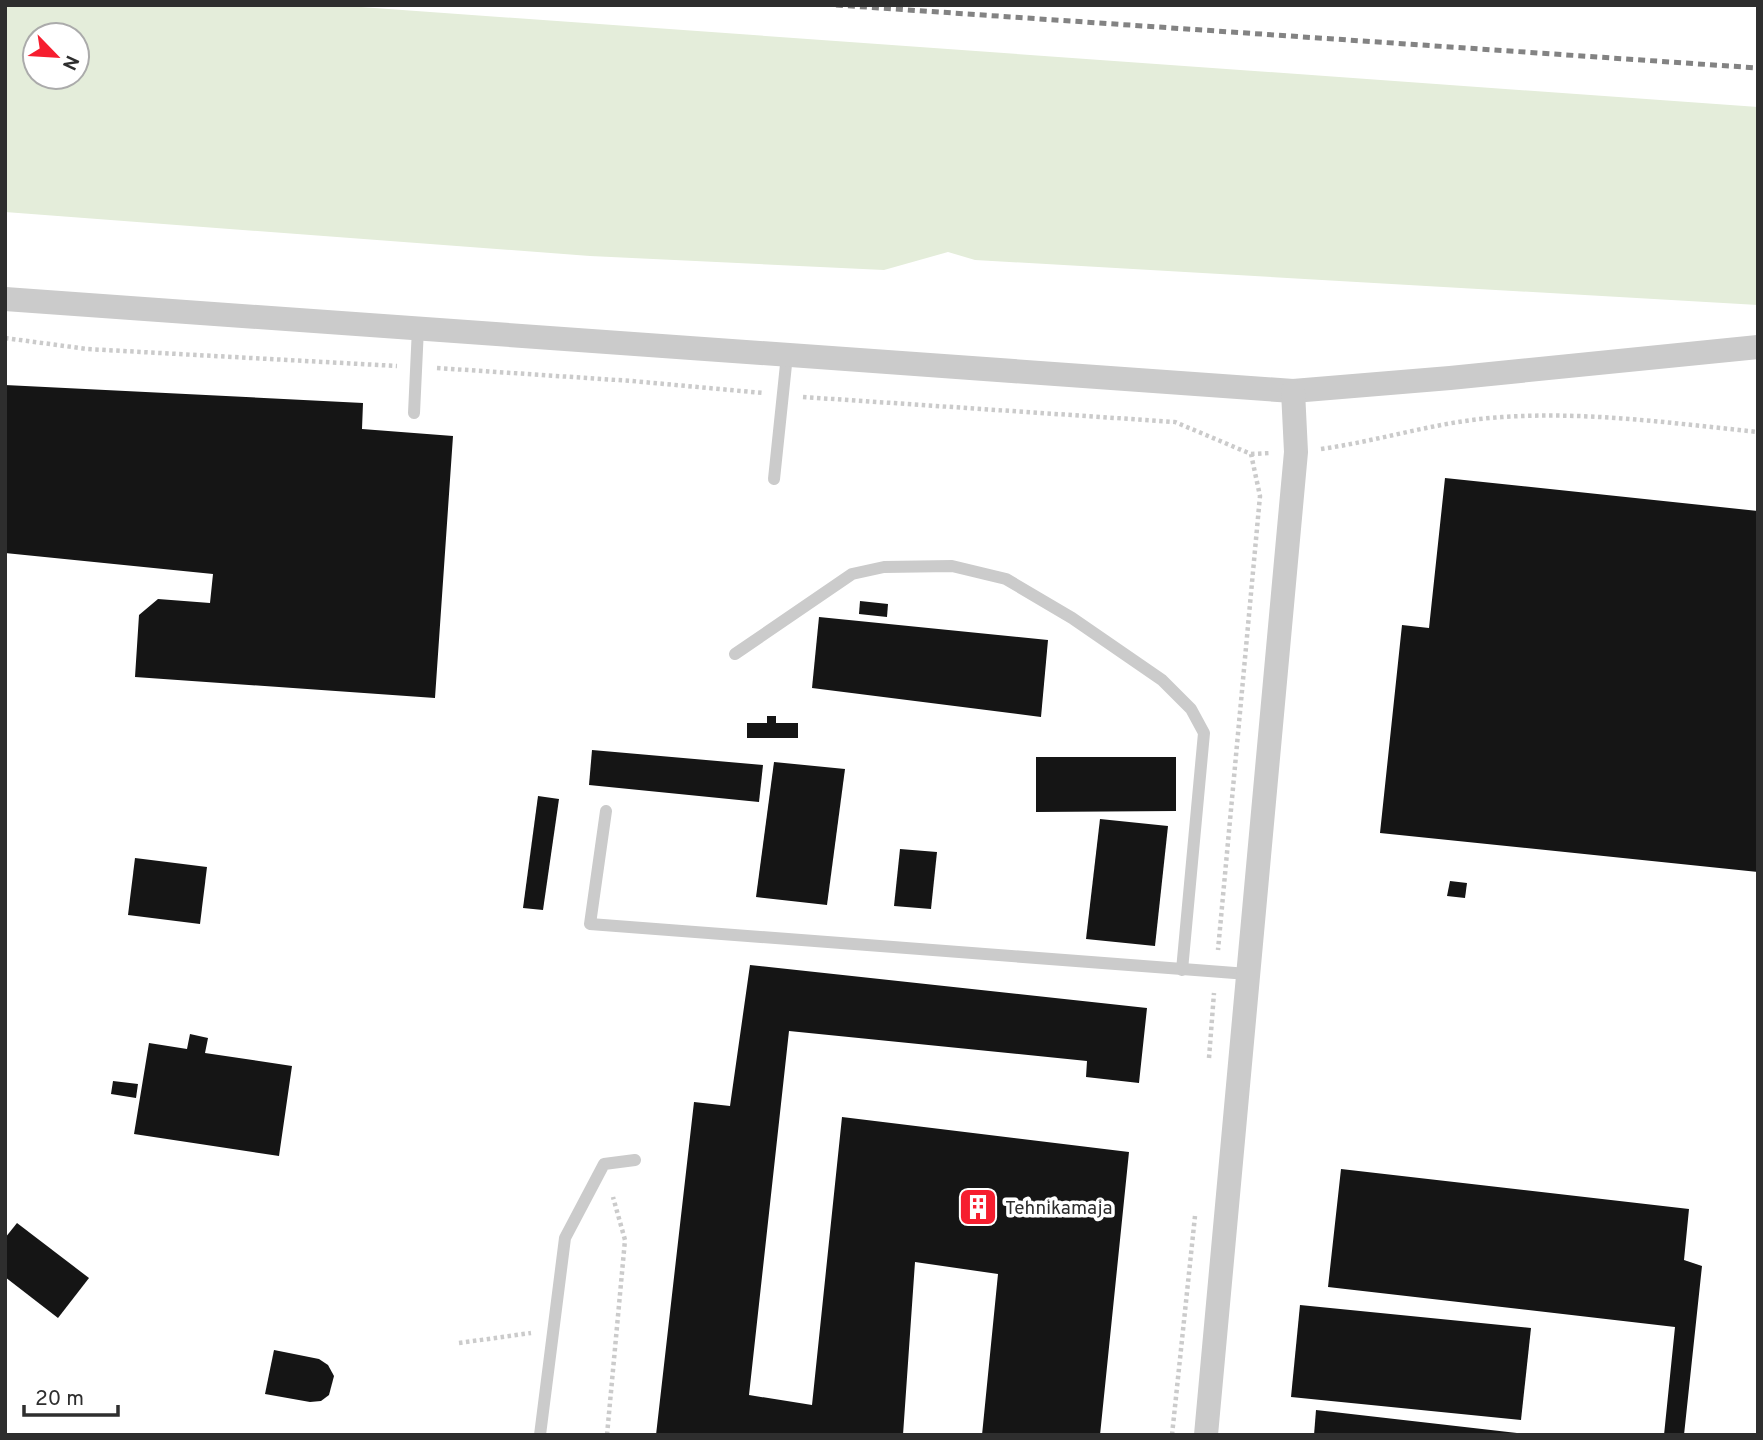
<svg xmlns="http://www.w3.org/2000/svg" width="1763" height="1440" font-family="Overpass,sans-serif">
  <rect width="100%" height="100%" fill="#fff"/>
  <path fill="#e4edda" fill-rule="evenodd" d="M5 5H333L1758 107V305L975 260 948 252 884 270 590 256 5 212ZM35 35H77V77H35Z"/>
  <g fill="#151515">
    <path d="M5 385 363 403 362 429 453 436 435 698 135 677 139 615 158 599 210 603 213 574 5 553Z"/>
    <path d="M1445 478 1758 511V872L1380 833 1402 625 1429 628Z"/>
    <path d="M860 601 888 604 887 617 859 614Z"/>
    <path d="M819 617 1048 640 1041 717 812 688Z"/>
    <path d="M767 716H776V723H798V738H747V723H767Z"/>
    <path d="M592 750 763 765 759 802 589 785Z"/>
    <path d="M1036 757H1176V811L1036 812Z"/>
    <path d="M774 762 845 769 827 905 756 897Z"/>
    <path d="M538 796 559 799 543 910 523 908Z"/>
    <path d="M1100 819 1168 826 1155 946 1086 939Z"/>
    <path d="M900 849 937 852 931 909 894 906Z"/>
    <path d="M135 858 207 867 200 924 128 915Z"/>
    <path d="M1450 881 1467 883 1465 898 1447 896Z"/>
    <path d="M750 965 1147 1008 1139 1083 1086 1077 1087 1061 789 1031 749 1395 812 1405 842 1117 1129 1152 1100 1435H982L998 1274 915 1262 903 1435H656L694 1102 730 1106Z"/>
    <path d="M190 1034 208 1038 205 1053 292 1066 279 1156 134 1134 149 1043 187 1049Z"/>
    <path d="M113 1081 138 1084 136 1098 111 1094Z"/>
    <path d="M1341 1169 1689 1209 1684 1260 1702 1266 1684 1435H1664L1675 1327 1328 1287Z"/>
    <path d="M17 1223 89 1278 58 1318 5 1277V1238Z"/>
    <path d="M1300 1305 1531 1328 1521 1420 1291 1397Z"/>
    <path d="M274 1350 319 1359 328 1365 334 1376 329 1395 321 1401 310 1402 265 1394Z"/>
    <path d="M1316 1410 1517 1433 1516 1435H1314Z"/>
  </g>
  <g fill="none" stroke-linecap="round" stroke-linejoin="round">
    <g stroke="#cbcbcb" stroke-width="4.5" stroke-dasharray="3.5 3.5" stroke-linecap="butt">
      <path d="M5 338 87 349 397 366"/>
      <path d="M437 368 632 381 763 393"/>
      <path d="M803 397 1175 422 1251 454 1260 496 1218 950"/>
      <path d="M1321 449C1378 441 1433 423 1490 418 1579 410 1670 423 1758 432"/>
      <path d="M1251 454 1271 453"/>
      <path d="M1209 1058 1214 993"/>
      <path d="M459 1343 531 1333"/>
      <path d="M607 1435 625 1240 613 1197"/>
      <path d="M1172 1435 1195 1216"/>
    </g>
    <g stroke="#cbcbcb" stroke-width="12">
      <path d="M414 413 418 328"/>
      <path d="M774 479 787 355"/>
      <path d="M735 654 852 574 884 567 952 566 1006 579 1072 618 1162 680 1191 709 1204 733 1182 970"/>
      <path d="M606 811 590 924 1248 974"/>
      <path d="M540 1435 565 1238 604 1164 635 1160"/>
    </g>
    <g stroke="#cbcbcb" stroke-width="24">
      <path d="M5 299 1293 391 1450 378 1758 347"/>
      <path d="M1206 1435 1296 452 1293 391"/>
    </g>
    <path stroke="#838383" stroke-width="5" stroke-dasharray="7 5" stroke-linecap="butt" d="M836 5 1758 68"/>
  </g>
  <defs>
    <g id="building-square" transform="scale(2.0125)"><rect x="-9" y="-9" width="18" height="18" rx="4" fill="#f61e2f" stroke="#fff"/><path d="M-4-6H4V6H1V3H-1V6H-4ZM-2.5-4.3h1.7v1.8h-1.7ZM.8-4.3h1.7v1.8H.8ZM-2.5-1h1.7V.8h-1.7ZM.8-1h1.7V.8H.8Z" fill="#fff"/></g>
  </defs>
  <g fill-rule="evenodd">
    <use href="#building-square" x="978" y="1207"/>
  </g>
  <g text-anchor="middle" stroke-width="7" stroke-linejoin="round" paint-order="stroke">
    <g font-size="19" fill="#2e2e2e" stroke="#fff" text-anchor="start">
      <text x="1005" y="1214">Tehnikamaja</text>
    </g>
  </g>
  <rect width="1763" height="1440" fill="none" stroke="#2e2e2e" stroke-width="14"/>
  <g transform="translate(56 56) rotate(115)"><circle r="33" fill="#ffffff" stroke="#ababab" stroke-width="2"/>
  <path d="M0-5L12 26L0 18L-12 26Z" fill="#f61e2f"/>
  <text y="-10" font-size="19" font-weight="bold" text-anchor="middle" fill="#2e2e2e">N</text>
  </g>
  <path d="M24 1405v10h94v-10" fill="none" stroke="#2e2e2e" stroke-width="3.5"/>
  <text x="35" y="1405" font-size="21" fill="#2e2e2e" stroke="#ffffff" stroke-width="5" paint-order="stroke">20 m</text>
</svg>
